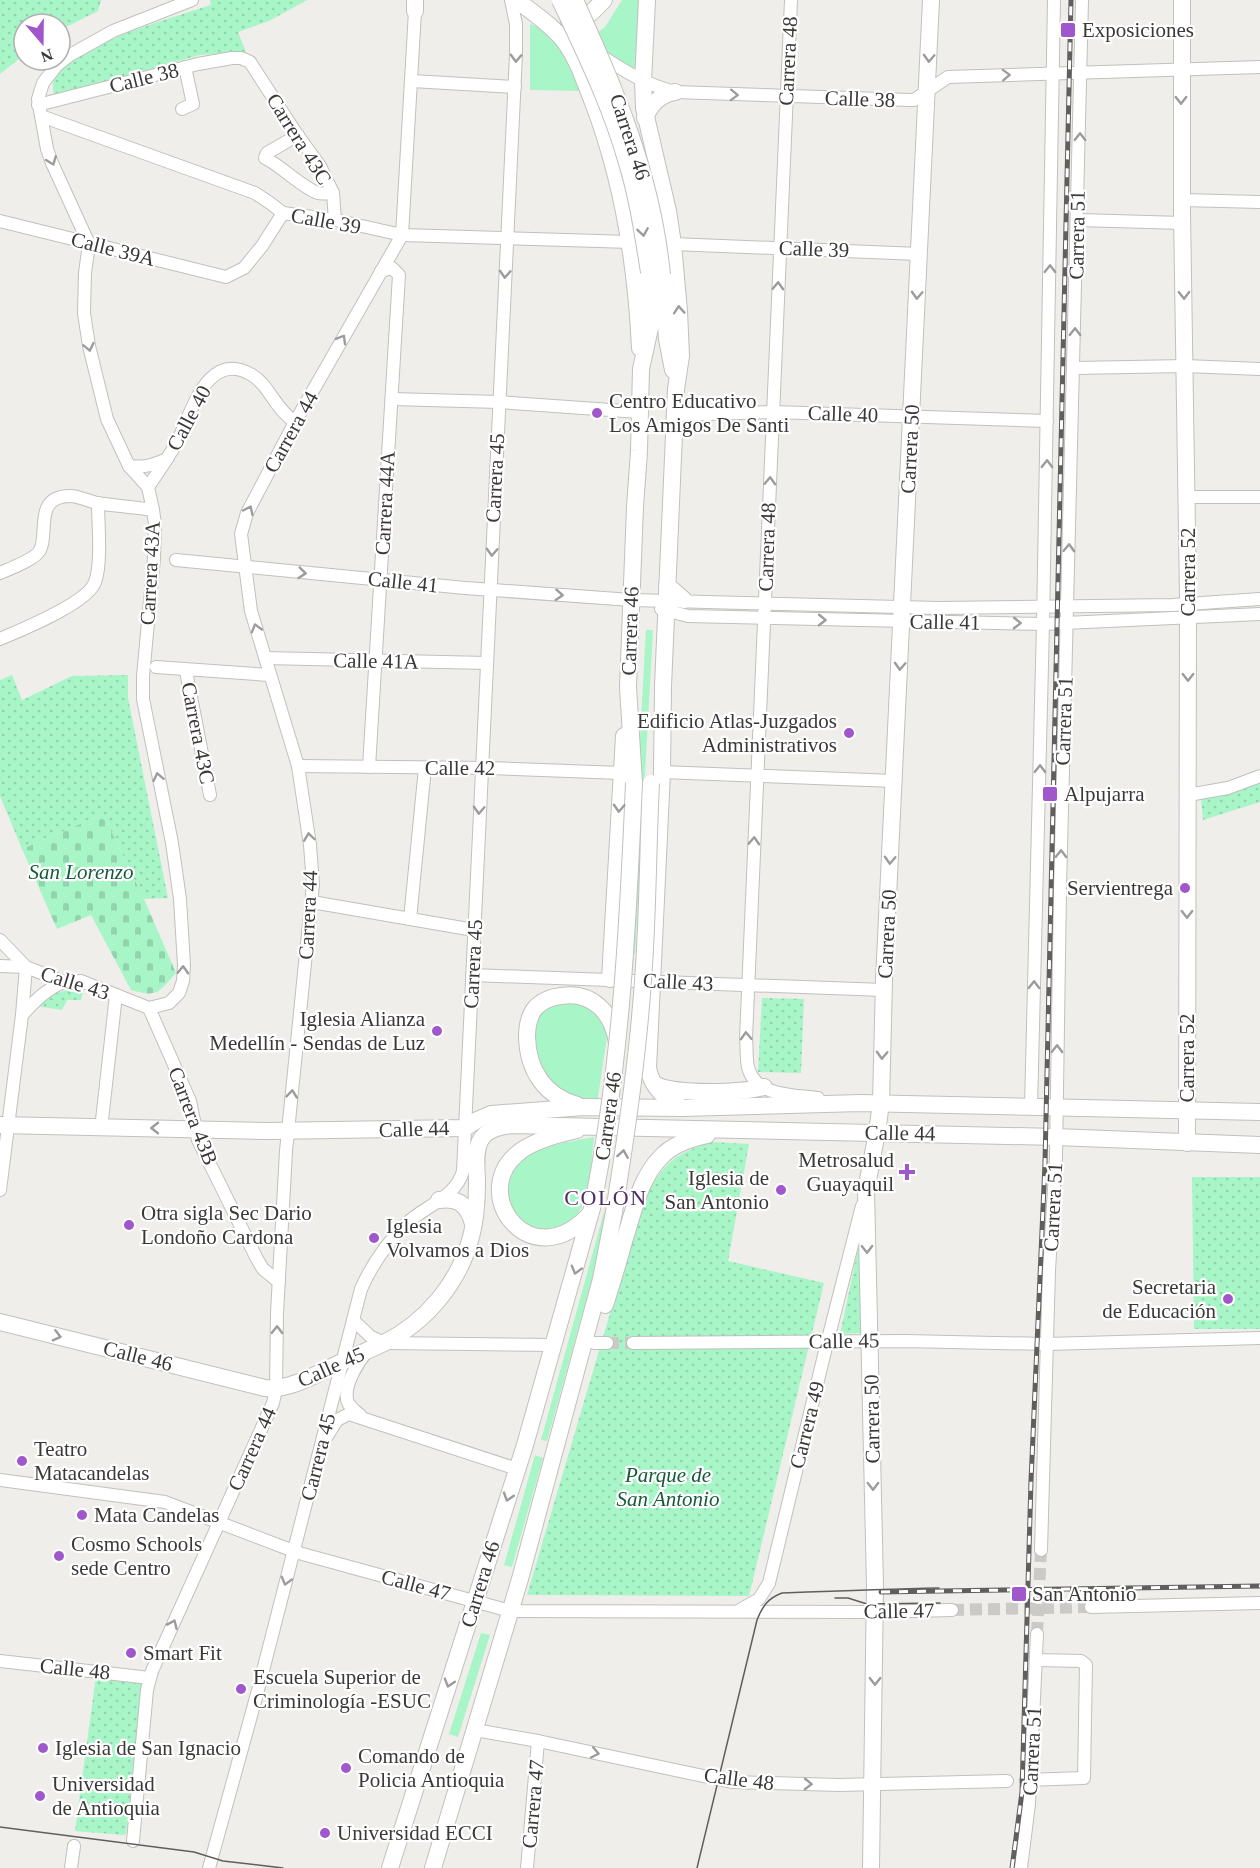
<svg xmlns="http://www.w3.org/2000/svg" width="1260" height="1868" font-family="'Times New Roman',serif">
  <defs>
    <pattern id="cemetery-stones" width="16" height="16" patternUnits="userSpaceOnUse" patternTransform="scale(1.5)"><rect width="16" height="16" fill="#a8f5c7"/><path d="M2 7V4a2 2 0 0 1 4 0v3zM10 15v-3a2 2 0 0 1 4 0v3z" fill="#91d3ac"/></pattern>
    <pattern id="park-dots" width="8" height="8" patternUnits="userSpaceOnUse" patternTransform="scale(1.5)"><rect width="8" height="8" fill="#a8f5c7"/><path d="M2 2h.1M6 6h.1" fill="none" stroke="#91d3ac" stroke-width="1.8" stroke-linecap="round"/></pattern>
  </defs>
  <rect width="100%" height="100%" fill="#efeeea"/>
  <g fill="#a8f5c7">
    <path d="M622 0H641L637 70 607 54 596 34 605 27Z"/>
    <path d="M530 24C560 34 569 65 583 91L530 90Z"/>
    <path d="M646 630H653L635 954 628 953Z"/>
    <path d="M576 1000 602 1016 607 1037 597 1104 575 1100 548 1078 538 1062 531 1045 538 1009Z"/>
    <path d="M594 1137C591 1162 591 1208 569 1223 560 1229 547 1230 537 1232L510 1210 504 1175C521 1147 565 1143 594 1137Z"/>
    <path d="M604 1212 610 1214 547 1441 541 1440Z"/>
    <path d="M535 1455 543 1458 512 1567 504 1565Z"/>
    <path d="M481 1633 490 1635 458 1737 449 1734Z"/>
  </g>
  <path fill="url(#cemetery-stones)" d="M103 814 144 899 176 973C158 992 159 998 131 990L91 915 57 929 22 849Z"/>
  <g fill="url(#park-dots)">
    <path d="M0 0H101L98 11 60 30V24H24V55L0 74Z"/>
    <path d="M210 0H307L269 21 238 32 246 52 200 55 54 96C53 90 52 84 54 78 66 47 178 16 211 5Z"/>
    <path d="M12 675 22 700 72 676 128 675V698L168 898 144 899 103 814 22 849 0 796V680Z"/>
    <path d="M1260 783V802L1203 820 1201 797 1236 790Z"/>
    <path d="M74 988 83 991 81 1000H67L62 1010 36 1006 50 995Z"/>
    <path d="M762 998 804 999 801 1073 758 1072Z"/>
    <path d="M712 1142 749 1144 728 1261 824 1283 749 1596 527 1595 642 1205C661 1166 670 1155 712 1142Z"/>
    <path d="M1192 1177H1260V1329H1194Z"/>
    <path d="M860 1240 863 1333 840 1334Z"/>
    <path d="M96 1676 140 1682 144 1687 126 1834 124 1835 75 1831Z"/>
  </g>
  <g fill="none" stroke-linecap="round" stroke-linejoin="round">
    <g stroke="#cbcac6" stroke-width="12" stroke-dasharray="12 6" stroke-linecap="butt">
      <path d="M607 1343H633"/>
      <path d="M952 1610 1091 1607"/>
      <path d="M1037 1634 1041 1550"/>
    </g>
    <g stroke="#c1c0bc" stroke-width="14">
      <g id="minor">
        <path d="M791 0 746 1038C747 1048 746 1058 748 1067 755 1097 795 1095 818 1098"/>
        <path d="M600 55C624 71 647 85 675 92L910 100H914L948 77 1260 67"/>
        <path d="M412 81 515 87"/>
        <path d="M38 105 198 64 232 58H241L250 62 296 133 320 166 333 193 335 220"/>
        <path d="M182 109 193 104 185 67"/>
        <path d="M41 116 255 193 270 203 283 213 335 220 402 235 631 242"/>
        <path d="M298 135 267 153 265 158C283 167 301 187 318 193 322 194 328 193 333 193"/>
        <path d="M1182 200 1260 202"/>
        <path d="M1078 220 1183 223"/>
        <path d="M0 221 226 277 244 268 262 246 283 213"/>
        <path d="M673 244 919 254"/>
        <path d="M1074 368 1185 366 1260 369"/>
        <path d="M392 399 499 402 639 412"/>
        <path d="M675 415 773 412 1047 421"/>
        <path d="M129 466C144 468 153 465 167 459"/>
        <path d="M148 487C159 471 169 457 178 440 192 412 207 349 252 375 269 385 275 409 295 422"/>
        <path d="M1187 497H1260"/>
        <path d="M176 560 465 588 631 600 939 608 1173 605 1260 599"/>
        <path d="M0 573C9 569 36 559 40 550 49 534 33 496 70 496 79 496 88 501 97 503 115 506 135 507 153 510"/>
        <path d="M661 609 688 616 1043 624 1260 614"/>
        <path d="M0 639C21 630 88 603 95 582 102 564 98 523 98 503"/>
        <path d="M265 658 487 663"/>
        <path d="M156 667 269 675"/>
        <path d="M186 671 210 795"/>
        <path d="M298 766 489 768 621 773"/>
        <path d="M369 767 399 275 392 268 381 271"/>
        <path d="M662 772 894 781"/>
        <path d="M1188 795 1228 788 1260 776"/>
        <path d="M312 902 474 930"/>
        <path d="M410 919 425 768"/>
        <path d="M0 940 26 967"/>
        <path d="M0 966 26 967 64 982 81 981 149 1008 169 1003 179 993 183 981 184 965 180 899 172 843 143 699V676L154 558 155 524 153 510 148 487 129 466 107 419 89 346 84 313 85 273 89 244 52 163 47 149 38 99 43 83 57 65 70 55 113 31 192 0"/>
        <path d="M472 975 884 990"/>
        <path d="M149 1008 190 1101 198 1140 257 1259 263 1269 279 1282"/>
        <path d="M22 1015C35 1001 46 989 64 982"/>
        <path d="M1031 1107 1043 624 1054 0"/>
        <path d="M101 1129 116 995"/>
        <path d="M0 1190 22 1015 26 967"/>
        <path d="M353 1320 371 1337 385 1343 553 1345"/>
        <path d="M594 1343H607"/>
        <path d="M633 1343 905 1341 1047 1344 1260 1338"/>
        <path d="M360 1415C355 1411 349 1407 347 1400 344 1384 358 1362 368 1350"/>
        <path d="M327 1436 337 1420 349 1414 517 1469"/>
        <path d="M0 1480 165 1502 299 1553 510 1611 875 1612 952 1610"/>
        <path d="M1041 1550 1049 1270 1056 1157 1060 890 1082 0"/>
        <path d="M1091 1607 1260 1603"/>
        <path d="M740 1610 759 1599 769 1583 826 1347 862 1206"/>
        <path d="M0 1661 150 1678"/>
        <path d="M475 1730 538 1741 732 1782 839 1785 1007 1781"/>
        <path d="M1026 1780 1084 1778 1086 1665 1081 1661 1036 1660"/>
        <path d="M133 1841 147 1690 152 1671 273 1403 276 1389 277 1313 286 1151 313 884 310 845 298 766 251 611 241 534 247 513 295 422 402 235 415 11"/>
        <path d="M71 1868 74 1846"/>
        <path d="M209 1868 257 1694 361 1289C372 1264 387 1243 406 1224 424 1206 456 1198 463 1171L516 54V24L511 0"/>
        <path d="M527 1868 538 1741"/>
        <path d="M1021 1868 1029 1804 1037 1634"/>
      </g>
    </g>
    <g stroke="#c1c0bc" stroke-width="18">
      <g id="major">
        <path d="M415 0V11"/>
        <path d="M517 0C534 14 551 24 565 42 578 60 584 80 592 100 623 180 636 263 640 348"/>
        <path d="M647 0 643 81 644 108 668 211 673 244 679 311 681 356 676 389 663 686 662 772 648 1068C652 1088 665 1099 683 1108"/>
        <path d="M1182 0V213L1188 596 1187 1143"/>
        <path d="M569 21 591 13 604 0"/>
        <path d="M645 118C651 103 660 95 675 92"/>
        <path d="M662 275 667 339 673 370"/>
        <path d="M667 585 684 600"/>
        <path d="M634 783 628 687 635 507 639 451 641 369 651 323 649 272"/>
        <path d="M610 979 624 736"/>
        <path d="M656 1085C677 1095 741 1093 764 1087"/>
        <path d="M577 1105C545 1096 528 1071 527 1037 527 1027 529 1015 536 1007 542 1001 552 997 561 996 592 991 613 1013 617 1043"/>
        <path d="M0 1125 267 1131 465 1128 477 1120 491 1114 584 1107 683 1108 861 1103 1260 1112"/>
        <path d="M577 1130C559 1134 530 1142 517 1154 469 1195 531 1278 590 1214"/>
        <path d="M439 1200C458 1197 468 1205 473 1224"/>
        <path d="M605 1305C612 1283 619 1260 625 1238 634 1210 640 1178 661 1157 673 1144 690 1139 707 1135"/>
        <path d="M0 1322 265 1388C293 1390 317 1373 342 1362 355 1355 370 1350 384 1343 426 1322 459 1283 471 1237 476 1219 477 1200 477 1182 477 1169 474 1154 480 1141 486 1129 499 1127 511 1125L1056 1137 1260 1145"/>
        <path d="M390 1868 525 1445 592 1208"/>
        <path d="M433 1868 520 1579 601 1279 614 1212"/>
        <path d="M871 1868 875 1585 866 1191 877 1132 881 1103 884 980 931 0"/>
      </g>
    </g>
    <use href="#minor" stroke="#fff" stroke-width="12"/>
    <use href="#major" stroke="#fff" stroke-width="16"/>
    <g stroke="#605f5e" stroke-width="1.5">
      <path d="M835 1598H848L867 1604 940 1603"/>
      <path d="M0 1827 194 1852 223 1861 283 1868"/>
      <path d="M697 1868 757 1620C762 1607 768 1598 782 1593 834 1591 886 1589 939 1588"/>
    </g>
    <g stroke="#605f5e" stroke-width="5">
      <g id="rail">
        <path d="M881 1592 1260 1586"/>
        <path d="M1012 1868 1022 1792 1031 1481 1045 1163 1071 0"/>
      </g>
    </g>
    <use href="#rail" stroke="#fff" stroke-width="3" stroke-dasharray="9" stroke-linecap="butt"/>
    <g stroke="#c1c0bc" stroke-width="18" stroke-linecap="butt">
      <g id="major-bridge">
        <path d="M560 0C585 53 611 106 627 163 638 199 643 235 649 272"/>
        <path d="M575 0C616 92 652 173 662 275"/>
        <path d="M592 1208C621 1068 628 926 634 783"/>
        <path d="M614 1212C627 1130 639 1049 644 966 648 905 648 844 651 783"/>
      </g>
    </g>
    <use href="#major-bridge" stroke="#fff" stroke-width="16"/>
  </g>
  <defs><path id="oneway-chevron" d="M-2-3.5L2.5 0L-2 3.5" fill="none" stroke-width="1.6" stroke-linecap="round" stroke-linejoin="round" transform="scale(1.5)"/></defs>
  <g stroke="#9c9c9c">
    <use href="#oneway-chevron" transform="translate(516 58) rotate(92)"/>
    <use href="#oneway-chevron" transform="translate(929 58) rotate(92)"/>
    <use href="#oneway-chevron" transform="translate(1006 75) rotate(-2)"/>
    <use href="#oneway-chevron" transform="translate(734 95) rotate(2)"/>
    <use href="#oneway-chevron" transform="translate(1181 100) rotate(90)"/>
    <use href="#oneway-chevron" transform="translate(1080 137) rotate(-89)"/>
    <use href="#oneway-chevron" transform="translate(52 161) rotate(69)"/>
    <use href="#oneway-chevron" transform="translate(643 232) rotate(81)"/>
    <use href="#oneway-chevron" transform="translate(1050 269) rotate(-89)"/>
    <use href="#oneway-chevron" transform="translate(505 274) rotate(93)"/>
    <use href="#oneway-chevron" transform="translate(778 286) rotate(-88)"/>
    <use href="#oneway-chevron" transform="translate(917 295) rotate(93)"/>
    <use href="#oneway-chevron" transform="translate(1184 295) rotate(89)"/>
    <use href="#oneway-chevron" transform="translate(679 310) rotate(-94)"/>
    <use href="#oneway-chevron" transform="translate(1075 332) rotate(-89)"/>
    <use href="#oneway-chevron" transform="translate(342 339) rotate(-60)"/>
    <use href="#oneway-chevron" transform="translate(89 347) rotate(78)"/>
    <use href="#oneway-chevron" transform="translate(1047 464) rotate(-89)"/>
    <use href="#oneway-chevron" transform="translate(770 481) rotate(-88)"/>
    <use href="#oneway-chevron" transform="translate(249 510) rotate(-65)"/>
    <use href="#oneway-chevron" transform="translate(1069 548) rotate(-88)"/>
    <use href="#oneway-chevron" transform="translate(492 552) rotate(93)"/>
    <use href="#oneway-chevron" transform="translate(302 573) rotate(6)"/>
    <use href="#oneway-chevron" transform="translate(559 595) rotate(4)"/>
    <use href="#oneway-chevron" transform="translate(822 620) rotate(1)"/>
    <use href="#oneway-chevron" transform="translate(1017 623) rotate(1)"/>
    <use href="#oneway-chevron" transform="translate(256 628) rotate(-106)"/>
    <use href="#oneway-chevron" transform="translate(900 666) rotate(93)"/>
    <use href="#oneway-chevron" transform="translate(1188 677) rotate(90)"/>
    <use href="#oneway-chevron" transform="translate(1040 769) rotate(-89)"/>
    <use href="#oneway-chevron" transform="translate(158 777) rotate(-102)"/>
    <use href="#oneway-chevron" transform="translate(619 808) rotate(93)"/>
    <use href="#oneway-chevron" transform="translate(479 810) rotate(93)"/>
    <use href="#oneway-chevron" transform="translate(309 837) rotate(-98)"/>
    <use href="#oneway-chevron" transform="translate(754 841) rotate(-87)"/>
    <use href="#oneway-chevron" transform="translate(1061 854) rotate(-89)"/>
    <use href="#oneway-chevron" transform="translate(890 860) rotate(93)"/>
    <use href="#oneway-chevron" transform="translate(1187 914) rotate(90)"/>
    <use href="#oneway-chevron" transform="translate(183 970) rotate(-88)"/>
    <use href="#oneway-chevron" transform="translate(1034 985) rotate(-89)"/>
    <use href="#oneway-chevron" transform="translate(746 1036) rotate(-92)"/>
    <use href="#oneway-chevron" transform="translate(1057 1049) rotate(-89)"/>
    <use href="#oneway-chevron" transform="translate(882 1055) rotate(92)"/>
    <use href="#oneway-chevron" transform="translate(292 1094) rotate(-84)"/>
    <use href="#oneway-chevron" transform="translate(155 1128) rotate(-180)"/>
    <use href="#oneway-chevron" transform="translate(623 1154) rotate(-81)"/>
    <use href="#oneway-chevron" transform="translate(867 1249) rotate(89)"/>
    <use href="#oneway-chevron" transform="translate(576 1270) rotate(106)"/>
    <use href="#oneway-chevron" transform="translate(277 1330) rotate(-89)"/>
    <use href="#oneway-chevron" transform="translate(57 1336) rotate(14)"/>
    <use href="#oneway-chevron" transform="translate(873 1486) rotate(89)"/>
    <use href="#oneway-chevron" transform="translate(508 1497) rotate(108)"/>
    <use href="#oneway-chevron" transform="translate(286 1581) rotate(105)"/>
    <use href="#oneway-chevron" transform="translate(173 1624) rotate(-66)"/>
    <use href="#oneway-chevron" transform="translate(875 1681) rotate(90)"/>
    <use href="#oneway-chevron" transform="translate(449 1683) rotate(107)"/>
    <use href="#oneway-chevron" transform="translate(595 1753) rotate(12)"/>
    <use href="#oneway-chevron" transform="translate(808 1784) rotate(1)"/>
  </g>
  <g fill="#9f57cb" stroke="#fff" stroke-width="2">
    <rect x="1060" y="22" width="16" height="16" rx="3"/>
    <circle cx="597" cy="413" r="6"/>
    <circle cx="849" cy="733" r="6"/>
    <rect x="1042" y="786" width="16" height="16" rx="3"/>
    <circle cx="1185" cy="888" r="6"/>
    <circle cx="437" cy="1031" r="6"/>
    <path d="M904 1163h6v6h6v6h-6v6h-6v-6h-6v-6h6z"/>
    <circle cx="781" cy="1190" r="6"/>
    <circle cx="129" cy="1225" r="6"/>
    <circle cx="374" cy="1238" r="6"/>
    <circle cx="1228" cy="1299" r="6"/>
    <circle cx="22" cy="1461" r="6"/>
    <circle cx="82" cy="1515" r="6"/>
    <circle cx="59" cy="1556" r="6"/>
    <rect x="1011" y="1586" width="16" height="16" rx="3"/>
    <circle cx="131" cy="1653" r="6"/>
    <circle cx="241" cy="1689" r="6"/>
    <circle cx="43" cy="1748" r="6"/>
    <circle cx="346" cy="1768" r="6"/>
    <circle cx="40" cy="1796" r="6"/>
    <circle cx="325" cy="1833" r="6"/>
  </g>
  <g text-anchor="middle" stroke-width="4.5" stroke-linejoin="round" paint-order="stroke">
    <g font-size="21" fill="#3a3938" stroke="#fff" text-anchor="start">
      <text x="1082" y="37">Exposiciones</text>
      <text x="609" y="408">Centro Educativo<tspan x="609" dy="24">Los Amigos De Santi</tspan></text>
      <text x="837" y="728" text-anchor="end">Edificio Atlas-Juzgados<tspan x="837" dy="24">Administrativos</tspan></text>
      <text x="1064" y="801">Alpujarra</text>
      <text x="1173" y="895" text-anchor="end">Servientrega</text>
      <text x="425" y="1026" text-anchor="end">Iglesia Alianza<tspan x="425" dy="24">Medellín - Sendas de Luz</tspan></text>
      <text x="894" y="1167" text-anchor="end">Metrosalud<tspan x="894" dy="24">Guayaquil</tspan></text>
      <text x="769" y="1185" text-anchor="end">Iglesia de<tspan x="769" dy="24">San Antonio</tspan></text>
      <text x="141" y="1220">Otra sigla Sec Dario<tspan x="141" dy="24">Londoño Cardona</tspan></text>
      <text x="386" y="1233">Iglesia<tspan x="386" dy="24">Volvamos a Dios</tspan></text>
      <text x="1216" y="1294" text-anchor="end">Secretaria<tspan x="1216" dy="24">de Educación</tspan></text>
      <text x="34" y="1456">Teatro<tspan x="34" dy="24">Matacandelas</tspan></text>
      <text x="94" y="1522">Mata Candelas</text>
      <text x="71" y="1551">Cosmo Schools<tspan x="71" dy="24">sede Centro</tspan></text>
      <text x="1032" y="1601">San Antonio</text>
      <text x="143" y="1660">Smart Fit</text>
      <text x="253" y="1684">Escuela Superior de<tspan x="253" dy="24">Criminología -ESUC</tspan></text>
      <text x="55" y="1755">Iglesia de San Ignacio</text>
      <text x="358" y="1763">Comando de<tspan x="358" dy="24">Policia Antioquia</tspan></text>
      <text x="52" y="1791">Universidad<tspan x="52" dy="24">de Antioquia</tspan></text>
      <text x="337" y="1840">Universidad ECCI</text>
    </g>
    <g font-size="21" fill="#3a3938" stroke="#fff">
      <text transform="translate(788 61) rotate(-87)" y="7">Carrera 48</text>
      <text transform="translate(144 78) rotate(-14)" y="7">Calle 38</text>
      <text transform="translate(860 99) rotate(2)" y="7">Calle 38</text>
      <text transform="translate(630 137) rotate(72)" y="7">Carrera 46</text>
      <text transform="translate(299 139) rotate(58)" y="7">Carrera 43C</text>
      <text transform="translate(326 221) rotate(10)" y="7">Calle 39</text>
      <text transform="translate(1077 235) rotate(-89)" y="7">Carrera 51</text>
      <text transform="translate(113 249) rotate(14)" y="7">Calle 39A</text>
      <text transform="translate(814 249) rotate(2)" y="7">Calle 39</text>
      <text transform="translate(843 414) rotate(2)" y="7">Calle 40</text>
      <text transform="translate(189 418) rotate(-62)" y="7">Calle 40</text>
      <text transform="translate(291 432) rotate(-61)" y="7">Carrera 44</text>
      <text transform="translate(910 449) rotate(-87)" y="7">Carrera 50</text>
      <text transform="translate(495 478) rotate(-87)" y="7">Carrera 45</text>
      <text transform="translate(385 503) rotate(-87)" y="7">Carrera 44A</text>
      <text transform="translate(767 547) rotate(-88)" y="7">Carrera 48</text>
      <text transform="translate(1188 572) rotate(-90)" y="7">Carrera 52</text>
      <text transform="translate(150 573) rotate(-87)" y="7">Carrera 43A</text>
      <text transform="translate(403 582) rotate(6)" y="7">Calle 41</text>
      <text transform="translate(945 622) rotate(1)" y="7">Calle 41</text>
      <text transform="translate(630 631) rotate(-88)" y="7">Carrera 46</text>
      <text transform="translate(376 661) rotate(1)" y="7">Calle 41A</text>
      <text transform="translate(1064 721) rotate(-88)" y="7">Carrera 51</text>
      <text transform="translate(198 733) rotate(79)" y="7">Carrera 43C</text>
      <text x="460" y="775">Calle 42</text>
      <text transform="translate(308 915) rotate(-87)" y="7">Carrera 44</text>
      <text transform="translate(887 934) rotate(-87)" y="7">Carrera 50</text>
      <text transform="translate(473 964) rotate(-87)" y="7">Carrera 45</text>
      <text transform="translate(678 982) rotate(3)" y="7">Calle 43</text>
      <text transform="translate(75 983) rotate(17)" y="7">Calle 43</text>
      <text transform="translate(1187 1058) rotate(-90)" y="7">Carrera 52</text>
      <text transform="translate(193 1116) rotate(69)" y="7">Carrera 43B</text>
      <text transform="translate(608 1116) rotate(-82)" y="7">Carrera 46</text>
      <text transform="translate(414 1129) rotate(-2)" y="7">Calle 44</text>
      <text transform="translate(900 1133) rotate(1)" y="7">Calle 44</text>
      <text transform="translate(1053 1207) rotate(-87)" y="7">Carrera 51</text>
      <text transform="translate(844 1341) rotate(-1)" y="7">Calle 45</text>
      <text transform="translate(138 1356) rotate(14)" y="7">Calle 46</text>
      <text transform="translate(331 1367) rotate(-24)" y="7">Calle 45</text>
      <text transform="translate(872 1419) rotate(-91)" y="7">Carrera 50</text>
      <text transform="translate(807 1425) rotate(-76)" y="7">Carrera 49</text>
      <text transform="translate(252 1449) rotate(-66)" y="7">Carrera 44</text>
      <text transform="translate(318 1457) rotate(-76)" y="7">Carrera 45</text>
      <text transform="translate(480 1584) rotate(-73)" y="7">Carrera 46</text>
      <text transform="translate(416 1585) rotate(15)" y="7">Calle 47</text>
      <text transform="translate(899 1611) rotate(-1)" y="7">Calle 47</text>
      <text transform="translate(75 1669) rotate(6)" y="7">Calle 48</text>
      <text transform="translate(1032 1751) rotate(-87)" y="7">Carrera 51</text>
      <text transform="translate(739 1779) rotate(7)" y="7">Calle 48</text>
      <text transform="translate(533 1804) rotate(-85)" y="7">Carrera 47</text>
    </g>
    <g font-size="21" font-style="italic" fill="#145b39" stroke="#fff">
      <text x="81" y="879">San Lorenzo</text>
      <text x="668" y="1482">Parque de<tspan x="668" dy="24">San Antonio</tspan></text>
    </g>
    <g font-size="22" letter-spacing="1.5" fill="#4f2d65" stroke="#fff">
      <text x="606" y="1205">COLÓN</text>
    </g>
  </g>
  <g transform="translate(42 42) rotate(160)"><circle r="28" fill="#ffffff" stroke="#b0b0af" stroke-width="1.5"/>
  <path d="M0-4.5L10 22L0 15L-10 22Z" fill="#9f57cb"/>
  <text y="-9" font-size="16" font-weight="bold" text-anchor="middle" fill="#3a3938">N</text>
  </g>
</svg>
